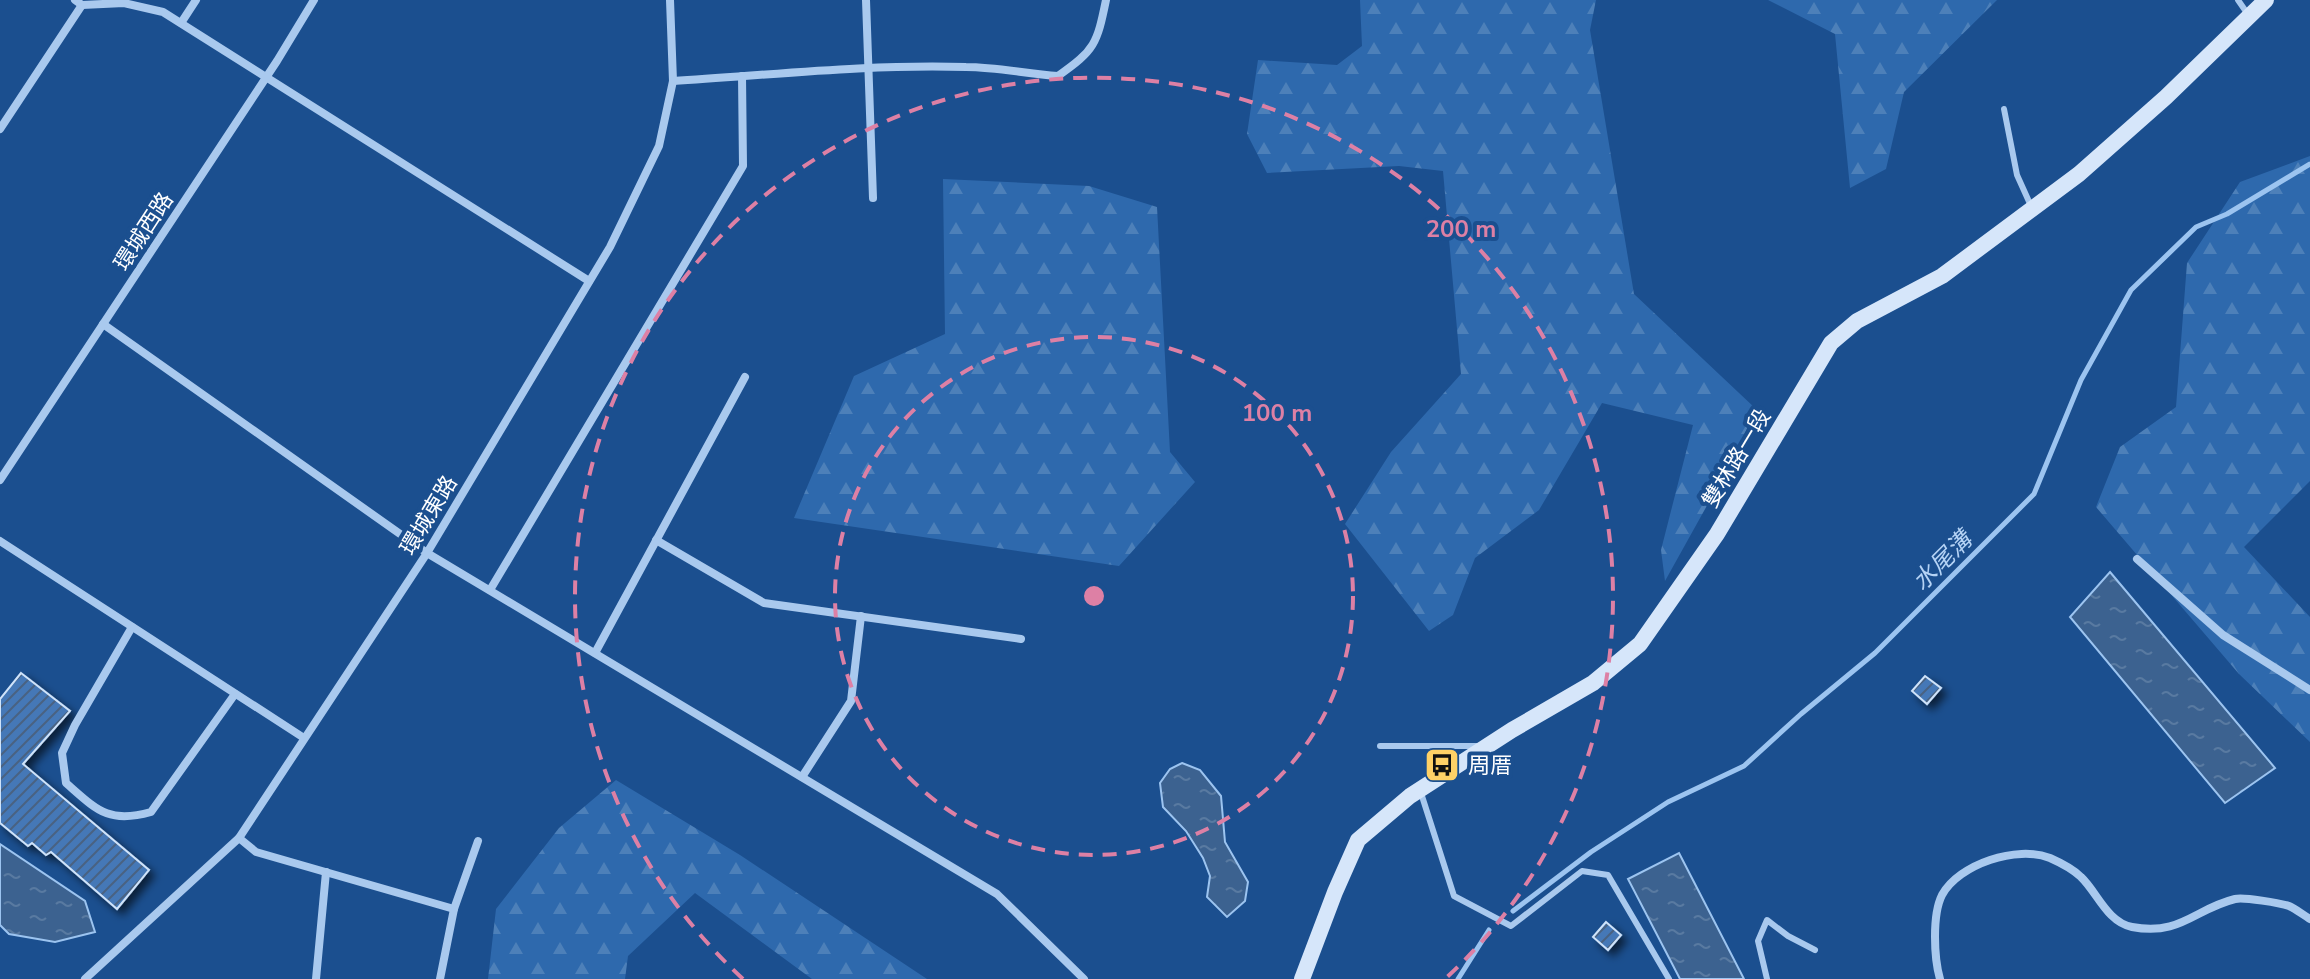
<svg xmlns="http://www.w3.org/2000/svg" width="2310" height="979" font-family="'Nunito Sans','Noto Sans TC',sans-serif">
  <defs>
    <pattern id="forest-firs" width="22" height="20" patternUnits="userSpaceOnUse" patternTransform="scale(2)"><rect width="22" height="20" fill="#2e69ad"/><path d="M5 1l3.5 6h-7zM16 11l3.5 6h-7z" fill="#4d80b9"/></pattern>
    <pattern id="water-ripples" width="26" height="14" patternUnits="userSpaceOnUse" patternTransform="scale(2)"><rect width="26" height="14" fill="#3c6290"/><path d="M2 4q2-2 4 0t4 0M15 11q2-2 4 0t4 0" fill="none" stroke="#597aa1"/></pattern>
    <pattern id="building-hatch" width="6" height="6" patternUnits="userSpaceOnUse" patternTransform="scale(2)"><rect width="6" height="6" fill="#4478b7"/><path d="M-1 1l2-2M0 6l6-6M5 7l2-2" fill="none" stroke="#486282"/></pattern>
    <filter id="shadow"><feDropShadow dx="5.5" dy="5.5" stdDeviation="4" flood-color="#0009"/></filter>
  </defs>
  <rect width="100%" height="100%" fill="#1b4f8f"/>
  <g fill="url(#forest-firs)">
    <path d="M1360 0H1596L1590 30 1634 294 1756 409 1734 457 1665 581 1661 550 1693 425 1602 403 1539 510 1475 558 1453 615 1429 631 1345 524 1391 452 1461 374 1443 171 1399 166 1267 173 1247 134 1258 60 1337 65 1362 46Z"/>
    <path d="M1768 0H1997L1904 92 1886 169 1850 188 1835 34Z"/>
    <path d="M2310 156V481L2244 547 2310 617V742L2239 674 2096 507 2120 447 2176 407 2187 263 2240 182Z"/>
    <path d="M943 179 1089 186 1157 207 1170 452 1195 482 1119 566 794 518 854 376 945 334Z"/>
    <path d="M616 780 740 855 927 979H812L695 893 628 956 625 979H488L496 909 559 828Z"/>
  </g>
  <g fill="url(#water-ripples)" stroke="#9cc4f0" stroke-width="2">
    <path d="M2110 572 2275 768 2225 803 2070 617Z"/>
    <path d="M1182 763 1200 770 1221 796 1225 842 1248 882 1245 901 1227 917 1207 897 1210 876 1203 858 1186 831 1163 807 1160 783 1170 769Z"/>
    <path d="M0 844 85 901 95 932 55 942 9 934 0 925Z"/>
    <path d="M1679 853 1744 979H1680L1628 879Z"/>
  </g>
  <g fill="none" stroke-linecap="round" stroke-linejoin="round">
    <g stroke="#9cc4f0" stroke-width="5">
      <path d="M1513 911 1591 852 1668 802 1744 766 1801 714 1875 653 2034 494 2081 380 2131 290 2196 227 2227 214 2310 164"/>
      <path d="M1458 979 1489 930"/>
    </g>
  </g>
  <g fill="url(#building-hatch)" stroke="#cfe3fa" stroke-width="2" filter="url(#shadow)">
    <path d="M21 673 70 711 23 764 149 870 117 909 51 852 46 855 32 843 28 846 0 823V699Z"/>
    <path d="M1925 676 1941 688 1927 704 1912 691Z"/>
    <path d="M1606 922 1621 935 1608 950 1593 937Z"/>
  </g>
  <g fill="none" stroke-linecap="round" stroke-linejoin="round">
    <g stroke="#a9c9ee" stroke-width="6">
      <path d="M2238 0 2247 13"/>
      <path d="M2004 109 2017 175 2031 206"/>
      <path d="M1380 746H1479"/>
      <path d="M1421 793 1454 896 1511 926 1582 871 1608 875 1669 979"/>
      <path d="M1767 979 1758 941 1767 920 1788 936 1815 950"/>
    </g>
    <g stroke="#a9c9ee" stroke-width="8">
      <path d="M75 0 82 5 124 3 163 12 589 281"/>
      <path d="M866 0 873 198"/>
      <path d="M181 23 196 0"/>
      <path d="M673 81C771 75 868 64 966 67 997 67 1027 74 1058 76 1095 50 1097 44 1106 0"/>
      <path d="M0 129 82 5"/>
      <path d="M103 324 427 553 997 894 1084 979"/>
      <path d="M0 480 277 61 314 0"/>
      <path d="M656 540 764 603 1021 639"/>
      <path d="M0 541 304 738"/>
      <path d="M2137 559 2223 635 2310 690"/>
      <path d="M490 590 743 166 742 76"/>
      <path d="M132 627 75 725 62 753 66 783C97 810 108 824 151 812L235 694"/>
      <path d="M595 653 745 377"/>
      <path d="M802 777 851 701 861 616"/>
      <path d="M239 838 256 852 454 909"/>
      <path d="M85 979 239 838 427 553 610 247 659 146 673 81 670 0"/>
      <path d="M316 979 326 872"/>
      <path d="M440 979 454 909 478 841"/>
      <path d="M1940 979C1934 958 1932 915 1942 895 1959 864 2017 845 2050 858 2059 862 2074 870 2081 877 2097 892 2107 922 2132 927 2181 936 2194 909 2235 899 2244 897 2280 903 2289 906 2296 909 2303 915 2310 919"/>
    </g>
    <path stroke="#d6e6fa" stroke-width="16" d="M1302 979 1335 892 1358 840 1410 796 1512 730 1593 683 1640 644 1717 534 1831 343 1857 321 1942 276 2079 174 2166 97 2266 0"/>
  </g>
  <g fill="none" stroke="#dd80a5" stroke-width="4" stroke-dasharray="14 10">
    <circle cx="1094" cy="596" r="259"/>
    <path d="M743 979A519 519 0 1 1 1445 979"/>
  </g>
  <defs>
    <g id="bus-square" transform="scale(1.8)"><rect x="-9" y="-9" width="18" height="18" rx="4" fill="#ffd166" stroke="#1b4f8f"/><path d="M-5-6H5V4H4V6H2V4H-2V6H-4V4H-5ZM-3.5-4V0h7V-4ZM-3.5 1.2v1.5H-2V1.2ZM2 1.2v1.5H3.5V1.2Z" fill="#111"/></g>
  </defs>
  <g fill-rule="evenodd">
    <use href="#bus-square" x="1442" y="765"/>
  </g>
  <g text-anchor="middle" stroke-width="8" stroke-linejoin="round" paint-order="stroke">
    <g font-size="22" fill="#fff" stroke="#1b4f8f">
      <text transform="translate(143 231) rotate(-57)" y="8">環城西路</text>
      <text transform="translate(1736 458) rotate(-59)" y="8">雙林路一段</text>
      <text transform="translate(428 515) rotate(-59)" y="8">環城東路</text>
    </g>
    <g font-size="22" fill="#fff" stroke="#1b4f8f" text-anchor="start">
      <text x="1468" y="773">周厝</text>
    </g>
    <g font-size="24" font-style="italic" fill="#b5d3f5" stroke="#1b4f8f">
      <text transform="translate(1942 561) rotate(-45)" y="8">水尾溝</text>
    </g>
  </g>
  <circle cx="1094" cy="596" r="12" fill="#dd80a5" stroke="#1b4f8f" stroke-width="4"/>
  <g font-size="24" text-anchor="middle" font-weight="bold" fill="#dd80a5" stroke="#1b4f8f" stroke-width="8" stroke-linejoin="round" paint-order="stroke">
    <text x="1461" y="237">200 m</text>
    <text x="1277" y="421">100 m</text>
  </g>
</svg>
